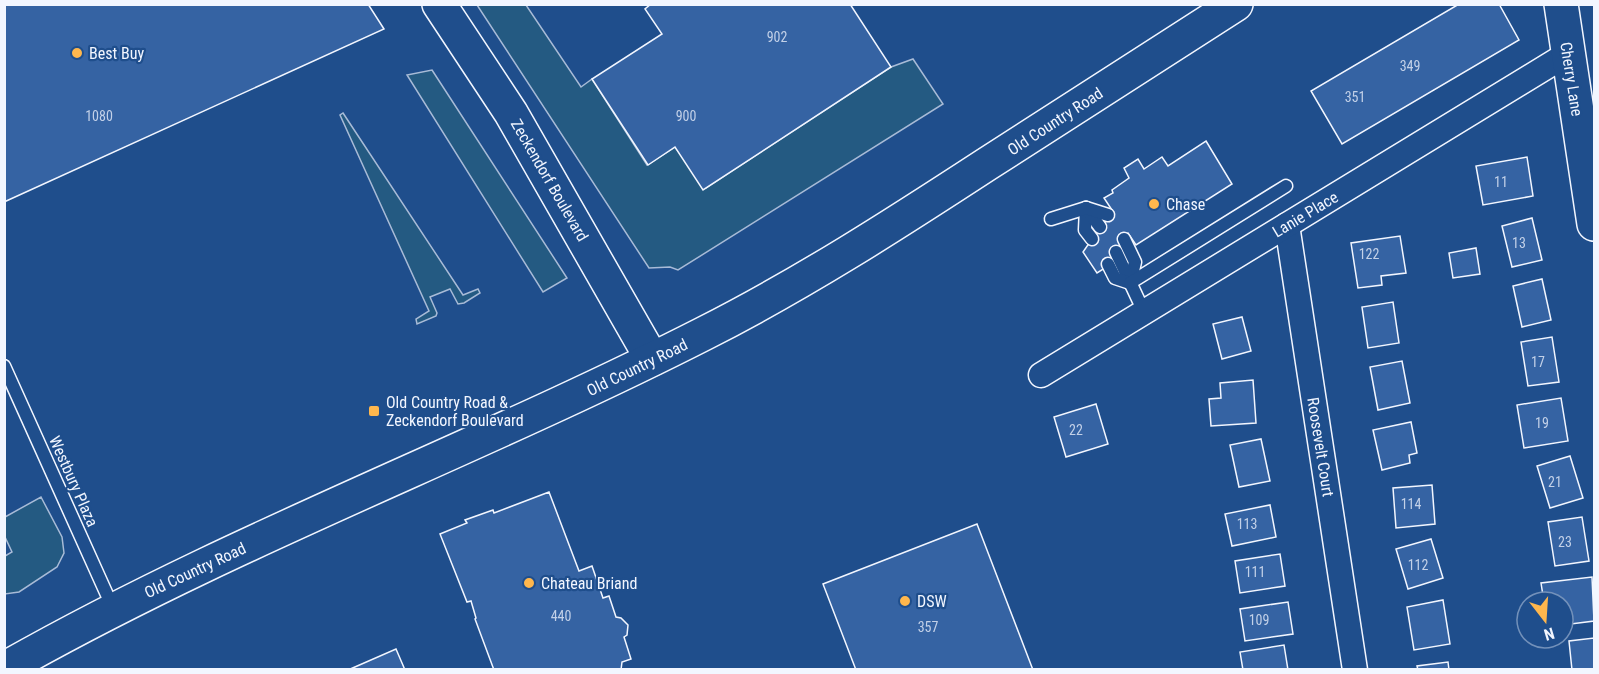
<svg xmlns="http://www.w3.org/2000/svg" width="1599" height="674" font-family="'Roboto Condensed',sans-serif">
  <rect width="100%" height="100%" fill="#1f4e8c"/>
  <g fill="#245a82" stroke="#a8bbd7" stroke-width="1.5">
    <path d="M477 5H526L581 87 592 79 647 165 675 147 706 188 891 67 913 59 943 104 678 270 670 267 649 268Z"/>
    <path d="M432 70 567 278 543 292 407 75Z"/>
    <path d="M343 113 463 295 478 289 480 293 464 303 458 304 450 289 430 297 437 313 436 316 417 324 416 319 429 311 340 115Z"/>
    <path d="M41 497 62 537 64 553 57 567 19 592 5 594V556L12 552 5 537V517Z"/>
  </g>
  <g fill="#3563a3" stroke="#f2f6ff" stroke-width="1.5">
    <path d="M4 4H368L384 29 4 202Z"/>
    <path d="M651 4H850L891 67 703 190 675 147 648 165 592 79 662 34 645 9Z"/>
    <path d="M1459 4H1499L1519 40 1342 144 1311 91Z"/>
    <path d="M1206 141 1232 184 1136 245 1128 233 1105 268 1097 273 1083 252 1112 210 1104 198 1113 193 1112 190 1129 178 1124 168 1138 159 1144 169 1162 157 1168 166Z"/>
    <path d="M1527 157 1533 196 1483 205 1476 166Z"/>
    <path d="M1532 218 1542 260 1512 267 1502 226Z"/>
    <path d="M1400 236 1406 273 1381 276 1382 285 1358 288 1351 243Z"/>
    <path d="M1476 248 1480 274 1453 278 1449 253Z"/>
    <path d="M1542 279 1551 320 1522 327 1513 286Z"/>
    <path d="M1393 302 1399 343 1368 348 1362 307Z"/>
    <path d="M1242 317 1251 351 1222 359 1213 324Z"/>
    <path d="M1552 337 1559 382 1528 386 1521 342Z"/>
    <path d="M1402 361 1410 403 1378 410 1370 367Z"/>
    <path d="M1253 380 1256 423 1211 426 1209 399 1221 398 1220 383Z"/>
    <path d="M1561 398 1568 441 1524 448 1517 405Z"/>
    <path d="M1096 404 1108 444 1066 457 1054 417Z"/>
    <path d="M1411 422 1417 453 1409 455 1410 463 1382 470 1373 430Z"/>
    <path d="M1261 439 1270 481 1239 487 1230 445Z"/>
    <path d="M1570 456 1583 498 1550 508 1537 466Z"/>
    <path d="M1432 485 1435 524 1396 528 1393 488Z"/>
    <path d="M549 492 579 571 592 566 603 598 609 596 616 617 621 618 628 625 627 635 624 637 631 659 622 662 621 670H494L475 619 476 618 471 601 467 602 440 534 467 523 465 520 493 510 494 513Z"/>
    <path d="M1270 505 1276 537 1232 546 1225 514Z"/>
    <path d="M1582 517 1589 561 1555 566 1548 522Z"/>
    <path d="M977 524 1033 670H856L823 584Z"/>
    <path d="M1431 539 1443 578 1408 589 1396 549Z"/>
    <path d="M1280 554 1285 586 1240 593 1235 561Z"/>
    <path d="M1592 577 1594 621 1563 625V602H1544L1541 583Z"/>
    <path d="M1443 600 1450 644 1414 650 1407 607Z"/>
    <path d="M1288 602 1293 634 1245 641 1240 609Z"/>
    <path d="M1594 638V670H1572L1569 641Z"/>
    <path d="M1284 645 1288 670H1243L1240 652Z"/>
    <path d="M396 649 405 670H348Z"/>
    <path d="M1448 662 1449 670H1418L1417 666Z"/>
  </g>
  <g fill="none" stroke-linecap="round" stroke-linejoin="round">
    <g stroke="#f2f6ff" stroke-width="15">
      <g id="lane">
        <path d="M1086 208 1085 230 1092 239"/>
        <path d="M1086 208 1100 227"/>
        <path d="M1051 219 1086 208 1108 215"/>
        <path d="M1124 239 1135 262 1130 283"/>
        <path d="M1116 252 1144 312"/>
        <path d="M1108 264 1115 278 1130 283"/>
        <path d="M1130 283 1286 186"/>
        <path d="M4 366 113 608"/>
      </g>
    </g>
    <g stroke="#f2f6ff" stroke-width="27">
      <g id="street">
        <path d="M1287 225 1355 670"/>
        <path d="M1041 375 1569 53"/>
      </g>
    </g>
    <g stroke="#f2f6ff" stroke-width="36">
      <g id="secondary">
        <path d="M439 4 511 113 652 359"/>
        <path d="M1561 4 1594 224"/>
      </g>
    </g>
    <g stroke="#f2f6ff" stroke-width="36">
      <path id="primary" d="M4 669C229 541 473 451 703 334 802 284 895 224 987 164 1070 111 1153 58 1236 4"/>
    </g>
    <use href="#lane" stroke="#1f4e8c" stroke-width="12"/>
    <use href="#street" stroke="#1f4e8c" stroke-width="24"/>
    <use href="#secondary" stroke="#1f4e8c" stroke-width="33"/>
    <use href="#primary" stroke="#1f4e8c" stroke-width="33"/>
  </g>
  <g fill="#ffb74d" stroke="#1f4e8c" stroke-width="2">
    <circle cx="77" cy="53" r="6"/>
    <circle cx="1154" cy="204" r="6"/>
    <rect x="368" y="405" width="12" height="12" rx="3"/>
    <circle cx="529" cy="583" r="6"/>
    <circle cx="905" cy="601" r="6"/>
  </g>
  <g text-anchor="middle" stroke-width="4.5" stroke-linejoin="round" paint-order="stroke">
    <g font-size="14" fill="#c3d1e8">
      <text x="777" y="42">902</text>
      <text x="1410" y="71">349</text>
      <text x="1355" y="102">351</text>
      <text x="99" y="121">1080</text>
      <text x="686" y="121">900</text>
      <text x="1501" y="187">11</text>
      <text x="1519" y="248">13</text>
      <text x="1369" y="259">122</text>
      <text x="1538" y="367">17</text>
      <text x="1542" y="428">19</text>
      <text x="1076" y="435">22</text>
      <text x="1555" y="487">21</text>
      <text x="1411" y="509">114</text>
      <text x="1247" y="529">113</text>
      <text x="1565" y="547">23</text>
      <text x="1418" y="570">112</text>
      <text x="1255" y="577">111</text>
      <text x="561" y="621">440</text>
      <text x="1259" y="625">109</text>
      <text x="928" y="632">357</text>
    </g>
    <g font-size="16" fill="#f2f6ff" stroke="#1f4e8c" text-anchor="start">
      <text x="89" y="59">Best Buy</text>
      <text x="1166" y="210">Chase</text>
      <text x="386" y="408">Old Country Road &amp;<tspan x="386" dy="18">Zeckendorf Boulevard</tspan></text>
      <text x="541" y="589">Chateau Briand</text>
      <text x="917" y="607">DSW</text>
    </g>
    <g font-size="16" fill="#f2f6ff" stroke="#1f4e8c">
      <text transform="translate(1572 79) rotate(81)" y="6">Cherry Lane</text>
      <text transform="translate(1055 121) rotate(-33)" y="6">Old Country Road</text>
      <text transform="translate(550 180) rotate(60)" y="6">Zeckendorf Boulevard</text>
      <text transform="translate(1305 214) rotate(-31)" y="6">Lanie Place</text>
      <text transform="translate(637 367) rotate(-26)" y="6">Old Country Road</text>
      <text transform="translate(1321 447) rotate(81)" y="6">Roosevelt Court</text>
      <text transform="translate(74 481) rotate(66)" y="6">Westbury Plaza</text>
      <text transform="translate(195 570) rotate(-25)" y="6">Old Country Road</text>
    </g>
  </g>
  <rect width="1599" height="674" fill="none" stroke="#f2f6ff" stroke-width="12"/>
  <g transform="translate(1545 620) rotate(163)"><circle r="28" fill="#1f4e8c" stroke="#7391ba" stroke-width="1.5"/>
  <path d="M0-4.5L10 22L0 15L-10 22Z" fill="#ffb74d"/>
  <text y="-9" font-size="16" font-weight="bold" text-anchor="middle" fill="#f2f6ff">N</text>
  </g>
</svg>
